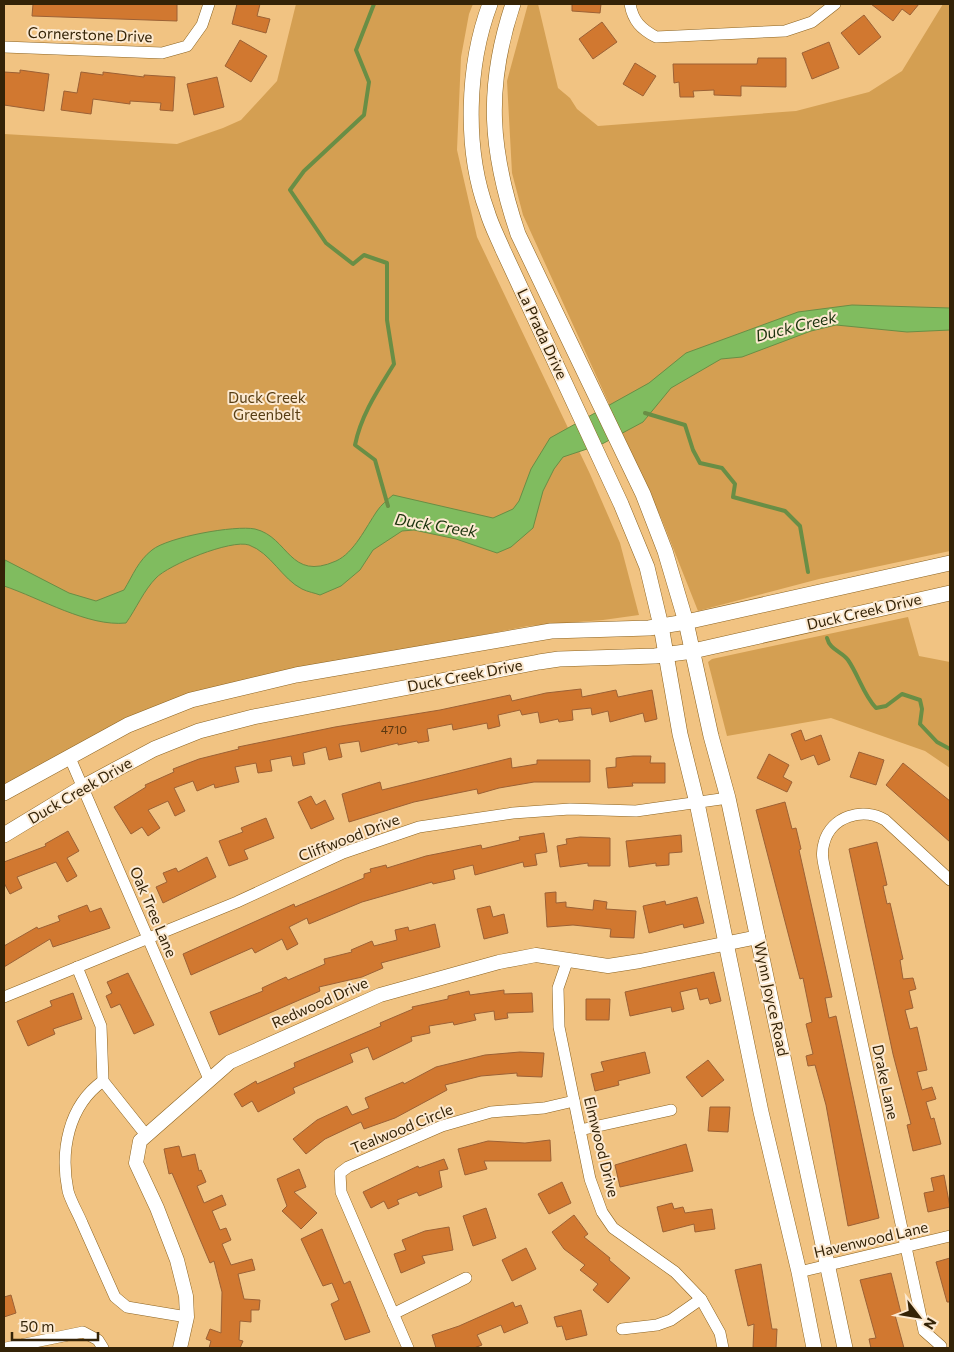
<svg xmlns="http://www.w3.org/2000/svg" width="954" height="1352" font-family="Commissioner,sans-serif">
  <rect width="100%" height="100%" fill="#f1c382"/>
  <g fill="#d49f52">
    <path d="M296 4H473L469 14 461 57 457 150 477 237 590 474 620 543 639 615 603 620 528 626 269 677 176 698 121 723 4 785V134L177 144 223 128 241 120 277 81Z"/>
    <path d="M528 4H538L558 88 570 98 577 109 598 126 796 111 869 92 902 71 943 4H950V551L819 579 698 611 662 520 523 215 512 173 507 81Z"/>
    <path d="M908 617 919 656 950 662V768L925 751 831 718 727 736 708 662 712 659Z"/>
  </g>
  <path fill="#80bc5f" stroke="#698e45" d="M852 305 950 308V330L907 332 836 325 811 331 742 357 721 359 671 388 643 422 602 444 563 457 554 469 543 491 533 528 511 547 497 553 456 539 414 530 402 531 373 550 360 570 341 586 320 595C315 593 308 592 302 589 282 579 271 553 249 545 231 539 168 565 156 578 144 590 136 609 126 623 88 627 40 598 4 586L5 560 69 593 96 601 124 590C133 575 138 561 152 550 168 537 235 525 255 529 289 537 289 582 336 561 354 553 366 527 377 511 381 505 387 500 393 495L493 518 513 509 519 501 531 469 550 438 649 383 686 353 798 312Z"/>
  <g fill="none" stroke-linecap="round" stroke-linejoin="round">
    <g stroke="#698e45" stroke-width="4">
      <path d="M374 4 356 50 369 82 364 115 304 171 290 190 326 243 353 264 364 255 387 263V320L394 364C378 390 361 415 355 445L375 460 388 506"/>
      <path d="M645 413 685 425 693 450 700 463 722 468 735 484 733 497 785 511 800 526 808 572"/>
      <path d="M827 638C830 650 841 651 848 660 859 676 863 694 876 708L886 706 902 694 920 700 922 709 920 724 937 742 950 749"/>
    </g>
  </g>
  <g fill="#d17830" stroke="#9c6135">
    <path d="M33 4H177V21L32 16Z"/>
    <path d="M237 4H260L257 16 270 19 266 33 232 24Z"/>
    <path d="M572 4H601L600 13 572 11Z"/>
    <path d="M871 4H919L910 15 902 9 893 21Z"/>
    <path d="M864 15 881 37 859 55 841 33Z"/>
    <path d="M602 22 617 42 593 59 579 39Z"/>
    <path d="M240 40 267 56 251 82 225 66Z"/>
    <path d="M829 42 839 68 812 79 802 53Z"/>
    <path d="M758 58H786V87L741 86V96L714 95V90L693 91 694 97H680L679 82 674 83 673 64H757Z"/>
    <path d="M635 63 656 76 643 96 623 84Z"/>
    <path d="M20 70 49 74 44 111 4 105V72L20 73Z"/>
    <path d="M81 72 103 75V72L144 77V75L175 77 173 111 160 110 161 103 130 101V104L93 99 91 114 61 110 64 91 77 93Z"/>
    <path d="M217 77 224 107 194 115 187 84Z"/>
    <path d="M581 689 582 697 616 690 618 697 652 690 657 719 645 722 643 713 610 722 608 711 592 715 591 708 572 710 573 720 559 722 558 719 540 723 538 712 522 715 520 710 498 715 500 726 488 729 487 723 453 730 452 724 427 729 429 741 418 743 417 741 398 745V743L361 752 359 741 339 744 342 757 329 760 326 747 303 753 305 764 293 766 291 756 270 760 272 771 258 773 256 763 235 767 239 782 215 788 214 784 197 791 193 781 174 788 185 811 175 816 168 801 148 810 160 828 148 836 142 827 131 834 114 807 146 787 145 785 174 772 173 769 199 759 239 749 238 747 335 727 440 710 510 695 512 701 546 693Z"/>
    <path d="M801 730 805 741 821 735 830 760 818 765 814 755 801 760 791 734Z"/>
    <path d="M859 752 884 760 876 785 850 777Z"/>
    <path d="M769 754 789 765 783 777 792 782 787 792 757 778Z"/>
    <path d="M633 756H651L650 763H665V783H632L633 786 608 788 606 768 616 767V758Z"/>
    <path d="M511 758 512 768 537 764V760H590V782H534L499 788 478 794 477 789 414 802 349 822 342 794 380 782 382 790Z"/>
    <path d="M903 763 950 801V842L886 785Z"/>
    <path d="M311 796 316 805 325 800 334 819 311 829 298 802Z"/>
    <path d="M785 802 792 829 796 828 801 849 799 850 832 997 825 998 829 1018 836 1016 879 1218 848 1226 826 1105 815 1065 808 1066 806 1056 813 1054 806 1024 812 1022 803 978 800 979 756 810Z"/>
    <path d="M266 818 274 838 244 850 248 859 229 866 219 841 243 832 241 828Z"/>
    <path d="M68 831 79 851 67 858 77 876 67 882 56 862 17 877 22 888 10 894 4 883V862L46 846 45 844Z"/>
    <path d="M544 833 547 852 535 854 537 865 524 867 523 862 475 875 473 865 453 870 455 879 433 884 432 882 362 902 309 924 307 918 289 927 298 944 287 950 282 939 255 953 252 948 191 975 183 954 294 904 295 907 364 878V874L371 872 370 869 386 865 387 868 426 856 481 845 482 849 520 840 519 837Z"/>
    <path d="M681 835 682 852 669 853V865L656 866V863L629 867 626 841Z"/>
    <path d="M580 837 610 838V866H588V863L560 867 557 846 567 844 566 839Z"/>
    <path d="M877 842 887 885 883 886 887 904 890 903 903 959 900 960 903 979 913 978 916 989 909 991 913 1008 905 1010 910 1029 917 1027 927 1070 917 1072 922 1090 932 1087 936 1099 926 1102 931 1119 934 1118 941 1144 913 1151 907 1125 911 1124 893 1054 849 849Z"/>
    <path d="M207 857 216 877 163 903 156 887 167 882 163 873 176 868 178 872Z"/>
    <path d="M556 892V903L566 902V907L593 910 594 900 607 902 606 909 636 911 634 938 610 937 611 929 573 925 547 927 545 893Z"/>
    <path d="M697 897 704 923 684 928 683 924 649 933 643 906 665 901 666 905Z"/>
    <path d="M87 905 90 912 101 908 110 928 53 947 50 939 4 967V946L37 927 38 929 60 921 58 916Z"/>
    <path d="M490 906 493 917 504 914 508 933 484 939 477 909Z"/>
    <path d="M435 924 440 947 381 963 383 968 362 977 319 987 320 991 219 1035 210 1012 263 991 262 988 286 977 288 980 325 964 324 959 352 952 351 950 372 941 374 946 397 940 395 930 408 927 409 931Z"/>
    <path d="M714 972 721 1001 710 1004 708 998 700 1000 697 988 680 992 684 1009 672 1012 671 1007 630 1016 625 992Z"/>
    <path d="M128 973 154 1025 134 1034 120 1004 111 1008 106 996 112 993 107 982Z"/>
    <path d="M504 990V994L532 993 533 1012 507 1013 508 1018 495 1020 494 1011 474 1014 476 1020 454 1025 453 1022 429 1026 430 1033 411 1037 412 1041 373 1060 368 1047 350 1054 353 1062 293 1088 295 1093 258 1112 252 1101 242 1107 234 1094 256 1081 257 1084 295 1067 294 1063 381 1026 380 1023 413 1009 412 1007 448 999V996L469 991 470 995Z"/>
    <path d="M73 993 82 1019 53 1029 55 1034 28 1046 17 1021 52 1006 50 1001Z"/>
    <path d="M586 999H610L609 1020H586Z"/>
    <path d="M520 1052 544 1053 542 1077 517 1076V1073L481 1076 445 1085 447 1090 395 1118 364 1129 361 1122 325 1139 306 1154 293 1139 317 1120 347 1106 352 1115 369 1108 365 1098 403 1082 404 1084 436 1067 485 1055Z"/>
    <path d="M645 1052 650 1073 618 1081 619 1085 595 1091 591 1074 604 1071 601 1062Z"/>
    <path d="M708 1060 724 1080 702 1097 686 1077Z"/>
    <path d="M710 1107H730L728 1132 708 1131Z"/>
    <path d="M550 1140 551 1161H484L487 1169 465 1175 458 1149 488 1141 525 1143Z"/>
    <path d="M686 1144 693 1171 620 1187 615 1165Z"/>
    <path d="M179 1146 182 1157 195 1154 199 1171 201 1170 206 1182 197 1186 204 1203 222 1195 226 1205 212 1211 220 1230 226 1228 231 1240 222 1244 231 1265 252 1259 255 1270 238 1274 244 1299 260 1300 259 1310H251V1322L240 1321 239 1340 243 1341 240 1348H209L211 1341 206 1339 210 1329 221 1333 222 1292 214 1261 210 1263 172 1173 169 1174 164 1149Z"/>
    <path d="M444 1159 448 1169 439 1171 442 1187 419 1196 417 1192 397 1200 399 1204 388 1209 384 1201 371 1208 363 1192 418 1166 419 1168Z"/>
    <path d="M299 1169 306 1187 294 1192 317 1213 301 1229 282 1211 287 1206 277 1179Z"/>
    <path d="M944 1175 950 1207 928 1212 924 1193 934 1191 931 1178Z"/>
    <path d="M562 1182 571 1203 549 1214 538 1194Z"/>
    <path d="M672 1203 674 1209 683 1207 685 1213 712 1209 715 1229 695 1232 694 1224 663 1232 657 1207Z"/>
    <path d="M486 1208 496 1238 473 1246 463 1216Z"/>
    <path d="M574 1215 588 1234 584 1237 610 1258 609 1260 630 1278 608 1303 593 1290 598 1284 580 1270 585 1265 564 1249 552 1232Z"/>
    <path d="M449 1227 453 1250 422 1256 425 1263 401 1273 394 1254 406 1250 402 1240 425 1231Z"/>
    <path d="M322 1229 344 1284 350 1281 370 1332 345 1340 331 1304 339 1300 332 1283 323 1286 301 1239Z"/>
    <path d="M526 1248 536 1269 512 1281 502 1260Z"/>
    <path d="M950 1258V1302H947L936 1262Z"/>
    <path d="M761 1264 772 1329H777L776 1348H753L754 1324 748 1326 735 1270Z"/>
    <path d="M891 1273 901 1313 895 1315 904 1348H871L869 1339 876 1338 860 1280Z"/>
    <path d="M11 1295 16 1313 4 1317V1297Z"/>
    <path d="M513 1302 515 1307 521 1305 528 1323 504 1333 501 1325 477 1335 482 1345 474 1348H436L432 1335 459 1326Z"/>
    <path d="M581 1310 587 1335 566 1340 562 1326 557 1327 554 1317Z"/>
  </g>
  <g fill="none" stroke-linecap="round" stroke-linejoin="round">
    <g stroke="#8c6320" stroke-width="12">
      <g id="minor">
        <path d="M630 4C633 21 641 29 656 37L785 31 812 22 835 4"/>
        <path d="M4 47 162 53 187 46 202 25 209 4"/>
        <path d="M70 758 209 1079"/>
        <path d="M568 959 558 988 559 1027 590 1179 602 1212 613 1228 675 1272 701 1299 720 1333 723 1348"/>
        <path d="M77 967 101 1026 103 1081 146 1135"/>
        <path d="M4 997 237 902 343 853 419 827 513 813 570 809 636 811 728 798"/>
        <path d="M103 1081C68 1106 60 1151 68 1191 71 1202 78 1213 82 1223 93 1248 104 1272 115 1297L127 1307 187 1317"/>
        <path d="M580 1130 671 1110"/>
        <path d="M799 1272 950 1236"/>
        <path d="M393 1314 466 1278"/>
        <path d="M622 1329 657 1325 671 1320 701 1299"/>
        <path d="M941 1346 924 1331 825 870C823 861 821 853 824 843 831 816 863 807 885 820L950 880"/>
        <path d="M6 1348 83 1332 98 1340 103 1348"/>
        <path d="M408 1348 341 1192 340 1173 348 1167 442 1126 491 1112 544 1108 574 1101"/>
      </g>
    </g>
    <g stroke="#8c6320" stroke-width="15">
      <path id="tertiary" d="M180 1348 187 1317 186 1296 177 1260 157 1208 136 1163 140 1141 230 1062 380 995 499 962 536 955 608 966 640 961 758 937"/>
    </g>
    <g stroke="#8c6320" stroke-width="16">
      <g id="secondary">
        <path d="M490 4C467 65 464 149 487 211 491 225 498 238 503 250L621 504 647 567 661 626 680 734 697 803 761 1112 799 1272 814 1348"/>
        <path d="M513 4C485 88 490 151 518 234L643 494 665 551 686 622 711 736 728 798 845 1348"/>
        <path d="M4 793 128 725 191 700 296 675 551 631 649 628 686 622 950 563"/>
        <path d="M4 835 83 787 154 749 199 731 253 717 539 662 559 659 655 656 693 651 950 593"/>
      </g>
    </g>
    <use href="#minor" stroke="#fff" stroke-width="11"/>
    <use href="#tertiary" stroke="#fff" stroke-width="14"/>
    <use href="#secondary" stroke="#fff" stroke-width="15"/>
  </g>
  <g text-anchor="middle" stroke-width="4" stroke-linejoin="round" paint-order="stroke">
    <g font-size="12" fill="#5b3811">
      <text x="394" y="734">4710</text>
    </g>
    <g font-size="15" fill="#342307" stroke="#fce9d0">
      <text transform="translate(90 35) rotate(2)" y="5">Cornerstone Drive</text>
      <text transform="translate(542 334) rotate(65)" y="5">La Prada Drive</text>
      <text transform="translate(864 612) rotate(-13)" y="5">Duck Creek Drive</text>
      <text transform="translate(465 676) rotate(-11)" y="5">Duck Creek Drive</text>
      <text transform="translate(80 791) rotate(-30)" y="5">Duck Creek Drive</text>
      <text transform="translate(349 838) rotate(-21)" y="5">Cliffwood Drive</text>
      <text transform="translate(153 912) rotate(67)" y="5">Oak Tree Lane</text>
      <text transform="translate(771 999) rotate(78)" y="5">Wynn Joyce Road</text>
      <text transform="translate(320 1003) rotate(-24)" y="5">Redwood Drive</text>
      <text transform="translate(885 1082) rotate(78)" y="5">Drake Lane</text>
      <text transform="translate(402 1129) rotate(-22)" y="5">Tealwood Circle</text>
      <text transform="translate(601 1147) rotate(76)" y="5">Elmwood Drive</text>
      <text transform="translate(871 1240) rotate(-13)" y="5">Havenwood Lane</text>
    </g>
    <g font-size="15" fill="#573d13" stroke="#fce9d0">
      <text x="267" y="403">Duck Creek<tspan x="267" dy="17">Greenbelt</tspan></text>
    </g>
    <g font-size="16" font-style="italic" fill="#1b320d" stroke="#fce9d0">
      <text transform="translate(796 326) rotate(-14)" y="6">Duck Creek</text>
      <text transform="translate(436 525) rotate(9)" y="6">Duck Creek</text>
    </g>
  </g>
  <rect width="954" height="1352" fill="none" stroke="#342307" stroke-width="10"/>
  <g transform="translate(919 1317) rotate(121)" stroke="#fce9d0" stroke-width="4" paint-order="stroke">
  <path d="M0-4L9 19L0 12L-9 19Z" fill="#342307"/>
  <text y="-8" font-size="14" font-weight="bold" text-anchor="middle" fill="#342307">N</text>
  </g>
  <path d="M12 1332v8h86v-8" fill="none" stroke="#342307" stroke-width="2.5"/>
  <text x="20" y="1332" font-size="15" fill="#342307" stroke="#fce9d0" stroke-width="4" paint-order="stroke">50 m</text>
</svg>
